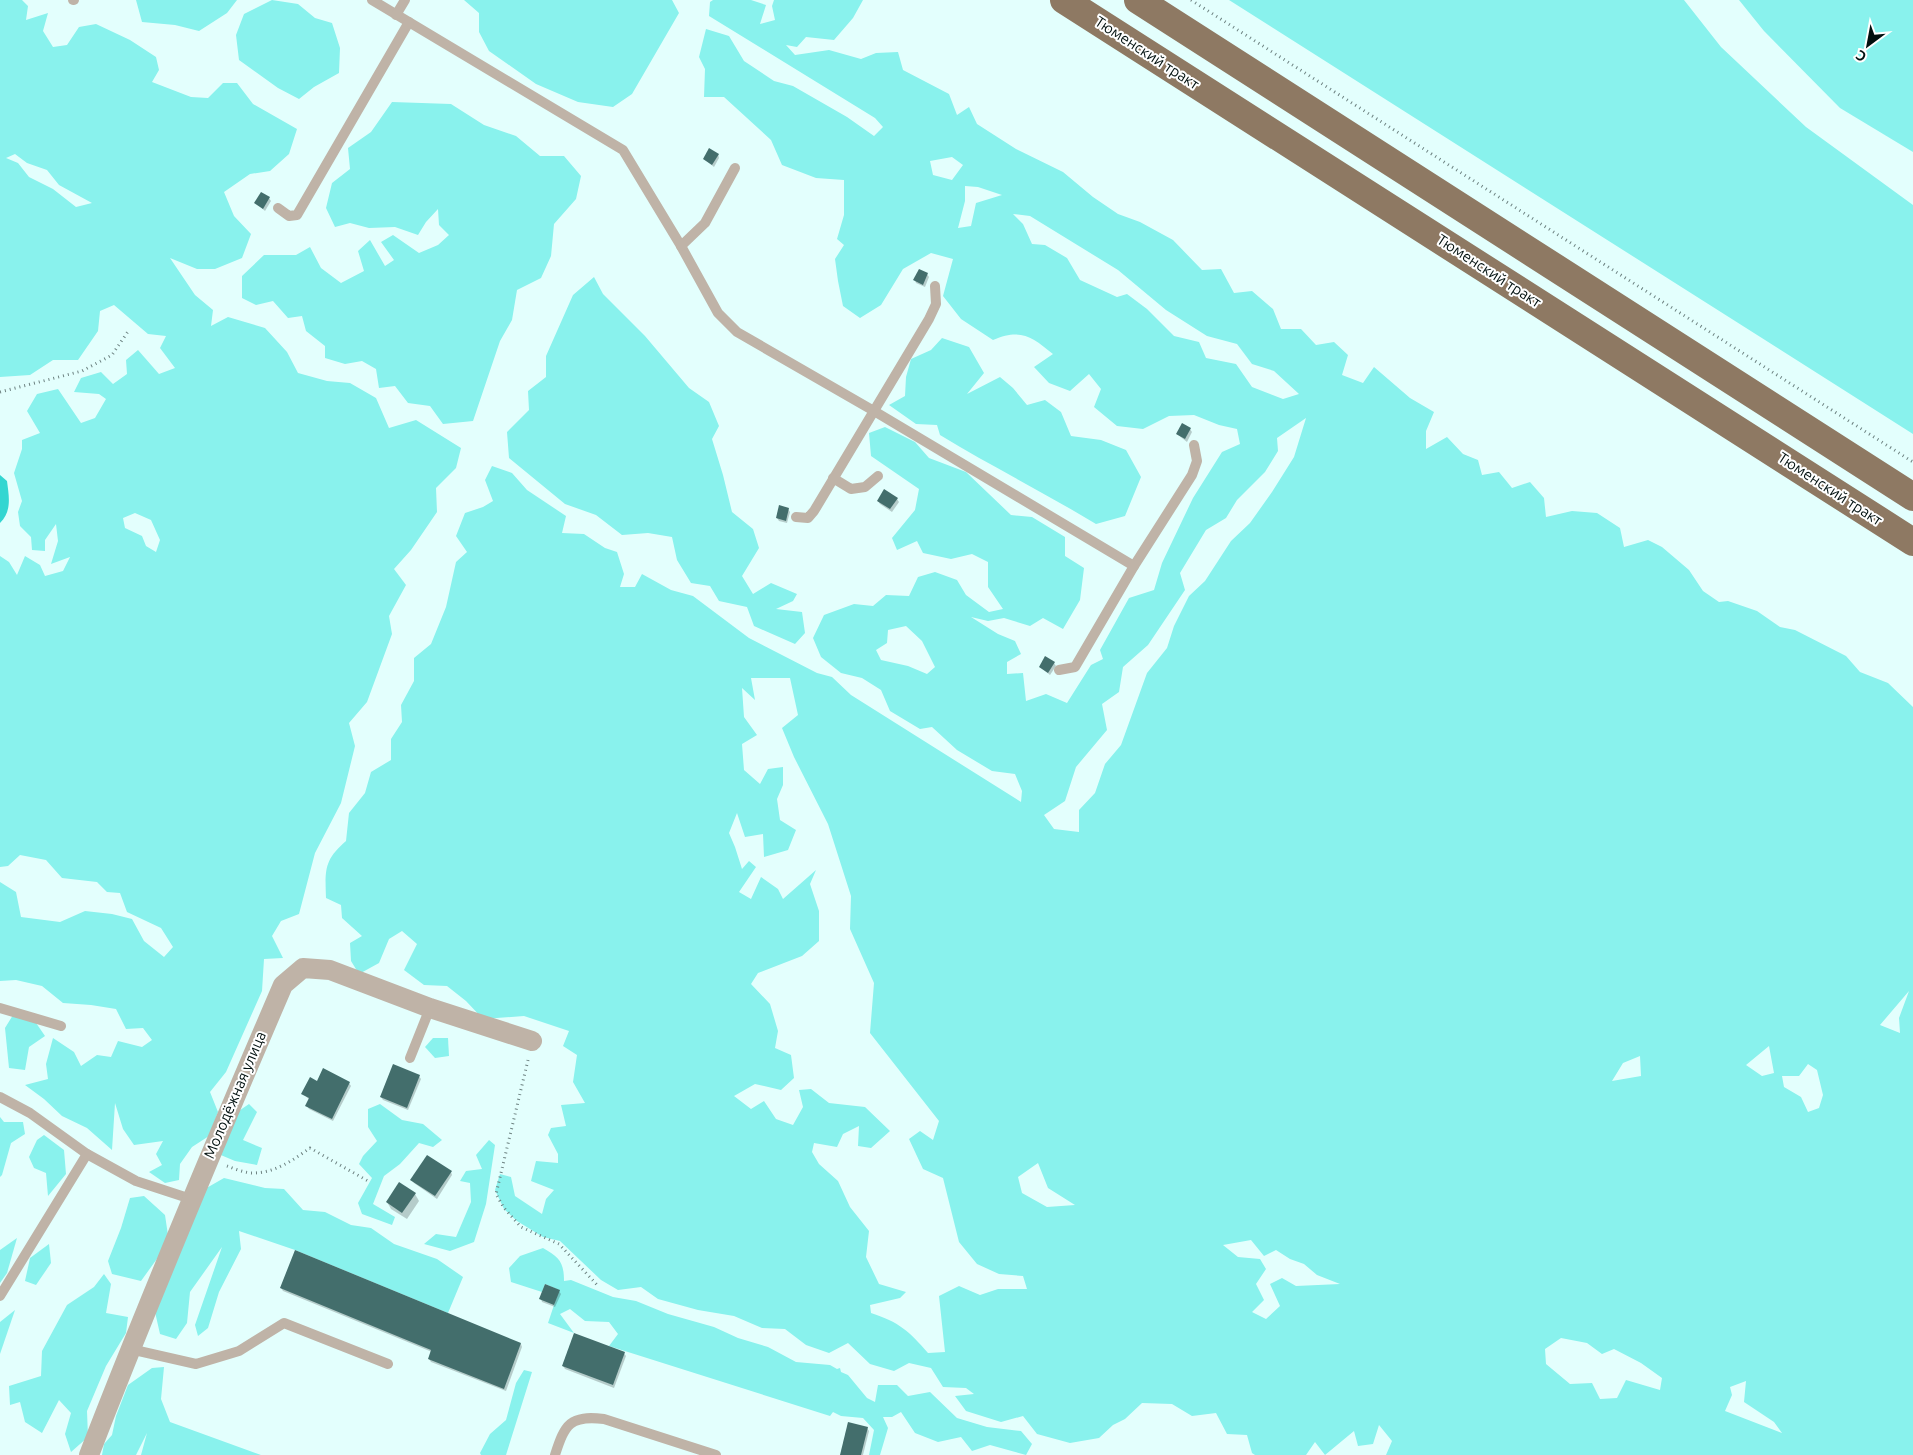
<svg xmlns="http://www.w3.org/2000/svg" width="1913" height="1455" font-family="Ubuntu,sans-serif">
  <rect width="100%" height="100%" fill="#e3fffd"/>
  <g fill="#89f2ed" fill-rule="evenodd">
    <path d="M0 0H22L28 6 26 20 48 13 43 31 53 47 67 45 79 27 96 24 130 40 156 57 159 70 152 82 191 97 208 98 223 83H237L253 104 297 129 289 154 270 171 250 174 224 192 234 216 251 234 242 258 215 269H197L170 258 195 295 213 310 211 326 228 317 265 328 287 352 298 373 327 381 350 383 376 398 389 428 416 420 461 448 456 468 436 488 437 512 411 550 394 569 406 585 389 616 392 634 367 702 349 723 355 746 341 803 315 853 299 914 281 921 272 936 283 958 264 959 262 991 226 1072 210 1092 218 1112 209 1136 192 1147 180 1164 179 1180 165 1183 149 1172 162 1165 156 1154 163 1141 134 1145 123 1129 115 1103 112 1150 87 1128 62 1116 44 1099 25 1085 48 1079 46 1064 53 1038 74 1052 81 1066 97 1055 111 1057 118 1041 142 1047 152 1040 143 1028 126 1029 116 1009 91 1005 63 1003 42 986 16 980 0 981V882L16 892 21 917 60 922 85 911 112 914 132 919 144 941 164 957 173 947 161 928 127 912 120 893 107 892 97 882 62 878 46 860 20 855 8 866 0 867V556L9 562 17 575 25 556 40 565 45 576 63 571 70 557 51 564 58 541 56 524 45 540V551L32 550 31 537 20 526 18 512 22 501 14 473 22 449V440L40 433 27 411 37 394 58 389 81 423 95 418 106 399 99 394 74 392 81 378 101 372 113 384 127 374 126 360 138 350 159 374 175 368 160 348 166 336 148 334 114 305 100 311 98 331 78 360H53L30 375 0 377ZM15 154 27 163 47 170 59 185 92 203 76 207 53 189 29 177 18 163 6 158ZM135 513 151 520 160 540 156 552 146 546 142 536 125 528 123 518Z"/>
    <path d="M136 0H237L227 13 199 31 175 25 142 22Z"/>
    <path d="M272 0 298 4 315 18 332 23 340 48 339 73 314 87 299 99 278 88 239 60 236 35 244 14Z"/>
    <path d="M464 0H672L679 13 632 94 613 107 578 102 536 84 489 51 479 32V13Z"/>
    <path d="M713 0H751L766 5 760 24 775 20 772 6 774 0H863L853 18 834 40 806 37 797 47 786 45 795 55 829 50 861 59 876 53 898 52 903 70 949 94 957 115 969 107 977 124 1016 149 1063 172 1093 197 1118 214 1140 222 1173 240 1202 270 1221 269 1234 293 1252 291 1273 309 1281 329H1301L1316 345 1334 342 1348 355 1342 375 1363 383 1374 367 1410 398 1434 412 1426 431V449L1447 437 1463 454 1478 460 1482 475 1499 472 1512 488 1530 482 1544 498 1546 517 1572 511 1597 513 1620 528 1624 547 1648 540 1662 547 1689 570 1703 591 1719 602 1728 601 1757 611 1780 627 1795 630 1846 656 1860 672 1888 683 1913 707V1455H1386L1392 1441 1379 1425 1373 1444 1358 1446 1354 1431 1325 1455 1315 1442 1306 1455H1255L1252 1453 1247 1435 1227 1434 1216 1413 1192 1416 1172 1404 1142 1403 1125 1419 1113 1425 1099 1438 1070 1443 1037 1434 1023 1416 1001 1422 966 1411 955 1396 974 1394 966 1388 943 1387 931 1368 909 1363 894 1371 870 1364 848 1343 829 1353 806 1345 785 1329 762 1328 734 1316 698 1310 658 1299 641 1287 618 1290 601 1280 560 1241 543 1237 517 1221 504 1209 495 1190 500 1174 511 1177 515 1196 542 1214 546 1199 554 1190 531 1181 536 1161 558 1163V1154L548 1135 551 1128 566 1126 561 1105 585 1103 573 1082 577 1055 563 1046 569 1031 524 1016 483 1019 466 1001 447 986 424 985 404 970 417 944 402 931 389 939 379 963 359 974 351 961 350 943 362 936 342 918 341 905 326 898C325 870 324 860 346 841L349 813 365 793 371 772 391 760V739L402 722 401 705 414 681V658L431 644 446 607 456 562 467 552 456 536 465 513 483 507 493 501 485 480 492 466 512 473 527 490 566 516 562 533 584 534 605 548 617 552 624 574 620 587H635L642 574 671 590 693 596 749 638 817 673 832 677 851 695 1021 802 1022 791 1015 774 992 771 957 750 932 727 920 729 890 711 881 690 862 678 841 673 821 657 813 638 824 615 854 604 873 606 886 595 909 596 918 577 935 572 957 580 966 595 989 612 1003 609 988 587V562L972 554 951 559 923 553 917 541 897 550 892 538 915 510 919 489 871 456 869 433 885 427 915 442 929 458 966 472 1011 515 1032 517 1065 537V556L1084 568 1080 600 1063 629 1043 618 1030 626 1004 618 988 621 971 617 998 634 1015 641 1021 654 1007 662V674L1023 673 1026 701 1046 694 1067 703 1091 665 1103 659 1100 650 1129 598 1154 590 1162 563 1193 498 1222 452 1240 444 1237 429 1219 425 1194 415 1169 416 1143 429 1117 426 1094 407 1101 389 1089 374 1070 391 1049 383 1034 367 1053 354C1032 337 1021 328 993 340L961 319 943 296 953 259 931 253 903 269 881 305 860 318 843 306 838 281 835 259 844 245 837 239 844 215V180L816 178 782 165 771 140 724 97H704L705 69 699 57 706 29 729 36 744 61 774 81 793 86 847 117 874 136 883 127 875 118 709 16 710 2ZM952 157 963 165 952 180 933 175 930 161ZM965 186 978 187 1002 195 976 203 971 226 958 228 965 201ZM1013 214 1030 216 1118 270 1166 310 1207 336 1237 344 1252 364 1274 371 1299 394 1283 399 1252 387 1236 364 1206 358 1199 342 1174 336 1147 309 1127 294 1117 297 1080 280 1067 258 1045 245 1032 244 1023 224ZM1306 418 1294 457 1272 492 1250 523 1231 541 1205 581 1189 596 1174 626 1167 648 1147 673 1121 745 1105 764 1095 793 1079 810V832L1054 829 1044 815 1065 801 1076 767 1107 730 1102 704 1119 692 1123 667 1148 645 1185 590 1180 573 1206 530 1226 518 1237 500 1265 472 1278 451 1277 438ZM906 626 922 641 935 667 927 674 908 666 881 660 876 650 887 643 888 630ZM751 678H790L798 715 782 728 794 757 828 824 851 896 850 929 874 983 870 1033 939 1121 933 1140 920 1131 909 1139 923 1169 943 1178 959 1242 977 1264 999 1274 1023 1276 1027 1289H998L980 1295 959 1286 939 1296 945 1352 928 1353C909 1331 899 1322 871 1313L870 1305 900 1298 906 1292 879 1284 866 1257 869 1231 850 1207 838 1181 819 1164 812 1152 814 1143 837 1147 843 1134 859 1126 858 1146 871 1148 890 1131 865 1107 829 1103 811 1089 799 1090 803 1107 793 1125 776 1119 764 1101 751 1109 734 1096 755 1084 781 1090 794 1078 791 1055 775 1048 778 1031 770 1004 751 984 758 973 802 956 819 941V911L810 884 816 870 783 899 778 889 761 877 751 899 739 892 756 867 749 861 742 869 735 847 729 833 737 813 745 837 763 834 764 857 788 850 796 830 780 820 777 799 783 785V767L768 769 760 784 744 770 742 744 757 735 744 717 742 688 755 700ZM1909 991 1899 1018 1900 1033 1880 1025ZM1769 1046 1774 1073 1762 1076 1746 1065ZM1640 1056 1641 1076 1612 1081 1623 1063ZM1808 1064 1817 1070 1823 1095 1819 1108 1808 1112 1801 1097 1784 1087 1782 1076H1799ZM1038 1163 1048 1188 1075 1205 1047 1207 1022 1193 1018 1177ZM1251 1240 1264 1256 1276 1250 1290 1259 1304 1264 1317 1275 1340 1284 1296 1286 1282 1278 1270 1284 1280 1306 1266 1319 1252 1312 1264 1300 1256 1284 1266 1269 1260 1259 1238 1257 1223 1245ZM1561 1338 1587 1343 1602 1354 1614 1349 1641 1363 1662 1378 1660 1390 1626 1380 1617 1398 1600 1399 1592 1383 1570 1384 1546 1364 1545 1349ZM1746 1381 1744 1402 1774 1422 1782 1433 1725 1411 1732 1395 1730 1387Z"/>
    <path d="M1229 0H1684L1721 47 1806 127 1913 205V434Z"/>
    <path d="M1739 0H1913V152L1840 108 1764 31Z"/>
    <path d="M392 102 451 104 484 125 516 136 540 156H564L581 176 576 199 554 224 551 256 541 278 517 290 512 320 500 341 473 421 443 424 430 406 408 403 395 386 379 388 376 369 362 361 345 364 325 358V346L306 331 302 316 288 318 273 301 256 305 242 298V276L264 255H296L310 247 321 268 341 283 364 271 358 251 370 240 385 266 394 260 381 242 393 235 419 253 438 245 449 235 439 225 438 209 426 222 418 235 395 227 369 228 350 223 335 227 326 208 332 183 350 169 348 148 371 132Z"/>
    <path d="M594 277 603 294 645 336 689 388 709 402 719 426 712 439 723 475 732 512 753 529 759 548 742 576 753 594 771 583 797 594 793 601 776 609 802 612 805 633 795 644 754 626 747 607 719 601 710 586 691 583 677 560 672 537 648 533 622 535 596 515 565 504 509 458 507 432 529 410 528 391 546 377V356L573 295Z"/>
    <path d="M942 338 969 347 984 373 967 394 1000 377 1013 388 1027 405 1045 400 1061 412 1071 436 1101 440 1126 450 1141 477 1125 516 1096 524C1045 493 991 466 940 435L937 425 916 424 889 405 905 396 906 377 911 359 931 350Z"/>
    <path d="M13 1015 34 1020 45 1036 29 1047 25 1070 9 1068 5 1028Z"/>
    <path d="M433 1038H448L449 1056 435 1058 425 1047Z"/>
    <path d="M249 1104 257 1112 243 1140 262 1148 257 1165 235 1161 216 1153 230 1117Z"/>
    <path d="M380 1104 402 1120 423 1124 442 1140 433 1147 419 1143 400 1164 384 1176 373 1204 395 1217 392 1225 362 1214 358 1203 372 1178 359 1164 363 1156 377 1141 368 1127V1109Z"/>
    <path d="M0 1117 4 1122H23L25 1134 11 1143 2 1175 0 1177Z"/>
    <path d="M44 1135 64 1150 66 1174 48 1196 46 1173 34 1168 29 1157 37 1140Z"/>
    <path d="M489 1140 495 1145 486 1204 474 1242 450 1251 424 1244 436 1234 456 1237 471 1202 470 1183 460 1181 466 1171 482 1169 476 1155Z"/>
    <path d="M224 1178 265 1188 284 1189 303 1210 325 1212 351 1225 371 1228 394 1244 437 1259 463 1277 448 1313 295 1250 239 1231 241 1249 219 1292 208 1328 198 1336 195 1325 222 1247 190 1292 187 1323 176 1339 160 1334 153 1303 203 1190Z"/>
    <path d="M144 1196 165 1215 169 1242 141 1281 112 1274 108 1261 121 1228 130 1198Z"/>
    <path d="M17 1238 7 1273 0 1283V1250Z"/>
    <path d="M49 1244 51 1263 36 1285 25 1281 30 1258Z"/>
    <path d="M543 1248C559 1257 564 1262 564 1281L571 1280 613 1297 636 1301 668 1314 714 1327 738 1338 768 1347 796 1362 830 1365 837 1369 840 1368 841 1372 848 1375 867 1398 875 1402 878 1385H897L908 1396 930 1392 957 1418 987 1427 1021 1431 1032 1444 1026 1455 990 1445 972 1451 961 1437 938 1442 915 1433 901 1412 892 1417H883L888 1428 880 1455H869L874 1430 863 1418 841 1416 833 1412 830 1416 609 1346 618 1334 609 1322 585 1321 570 1309 560 1314 574 1333 548 1323 559 1290 545 1284 542 1292 511 1282 509 1268 520 1256Z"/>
    <path d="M104 1274 111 1284 106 1313 128 1317 126 1333 106 1366 87 1411 88 1437 71 1452 65 1434 71 1413 59 1400 42 1433 25 1422 20 1402 10 1405 9 1386 41 1376 42 1351 67 1305 94 1287Z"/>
    <path d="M15 1310 0 1354V1322Z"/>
    <path d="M164 1367 161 1399 170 1422 261 1455H141L147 1433 136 1455H102L104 1444 112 1435 116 1416 128 1385 152 1368Z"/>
    <path d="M524 1370 532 1372 506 1455H481L480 1453 490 1434 506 1420 516 1383Z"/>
  </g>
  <path fill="#33d6d1" d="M0 475 7 481C9 497 12 511 0 523Z"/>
  <g fill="#0003">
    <path d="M718 154 719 158 714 167 704 159Z"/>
    <path d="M269 198 271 201 265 211 256 203Z"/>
    <path d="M927 274 929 277 925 287 916 283 915 280Z"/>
    <path d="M1190 429 1192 432 1187 442 1177 434Z"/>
    <path d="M897 499 899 502 892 512 880 504 878 501Z"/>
    <path d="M788 509 790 512 787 523 779 521 777 518Z"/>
    <path d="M1054 663 1056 666 1050 675 1040 667Z"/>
    <path d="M419 1076 421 1079 408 1110 383 1100 381 1097Z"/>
    <path d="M318 1083H349L351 1086 333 1121 309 1109 307 1106 310 1100 303 1094Z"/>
    <path d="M451 1172 452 1175 437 1199 414 1183 412 1180Z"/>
    <path d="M415 1194 419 1201 407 1219 391 1209 387 1202Z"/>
    <path d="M281 1288 521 1344 522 1347 506 1391 431 1362 429 1359 432 1352 283 1291Z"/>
    <path d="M559 1291 561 1294 555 1307 542 1302 541 1299Z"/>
    <path d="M624 1353 626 1356 614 1388 565 1369 563 1366Z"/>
    <path d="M867 1428 869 1431 863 1455H841Z"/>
  </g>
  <g fill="#436e6c">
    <path d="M709 148 719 154 712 165 703 159Z"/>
    <path d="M261 192 270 197 263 209 254 203Z"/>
    <path d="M919 269 928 273 923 285 913 280Z"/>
    <path d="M1182 423 1191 428 1185 439 1176 434Z"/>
    <path d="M884 489 898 498 890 509 877 501Z"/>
    <path d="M779 505 789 508 786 521 776 518Z"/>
    <path d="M1045 656 1055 662 1048 673 1039 667Z"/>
    <path d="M393 1064 420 1075 407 1108 380 1097Z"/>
    <path d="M323 1068 350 1082 332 1119 305 1106 309 1098 301 1094 310 1077 317 1081Z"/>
    <path d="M427 1155 452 1171 435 1196 410 1180Z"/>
    <path d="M399 1182 416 1193 402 1213 386 1202Z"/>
    <path d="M295 1250 521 1343 504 1389 428 1359 431 1350 280 1288Z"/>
    <path d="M545 1284 560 1290 554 1305 539 1299Z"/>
    <path d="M574 1333 625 1352 613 1385 562 1366Z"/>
    <path d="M848 1422 868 1427 861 1455H840Z"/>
  </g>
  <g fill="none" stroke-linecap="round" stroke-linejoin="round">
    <g stroke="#6d8281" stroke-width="3" stroke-dasharray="1 4" stroke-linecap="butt">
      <path d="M1191 0 1913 462"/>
      <path d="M0 392 82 371 112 355 129 330"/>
      <path d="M528 1060 496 1194 504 1208 521 1227 559 1244 599 1287"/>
      <path d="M227 1166C235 1169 245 1173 253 1173 275 1173 293 1160 310 1148L368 1181"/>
    </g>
    <g stroke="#bfb3a7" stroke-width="10">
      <path d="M73 0H74"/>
      <path d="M372 0 623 150 681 246 718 313 737 332 874 411 1134 566"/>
      <path d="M396 15 405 0"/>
      <path d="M278 208 289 216 297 215 409 22"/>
      <path d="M681 246 705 223 735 168"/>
      <path d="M833 478 851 489 865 487 878 476"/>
      <path d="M796 517 808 518 814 511 929 319 936 304 935 286"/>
      <path d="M1059 670 1075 667 1134 566 1192 475 1197 461 1194 445"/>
      <path d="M0 1008 61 1026"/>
      <path d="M410 1058 430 1008"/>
      <path d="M0 1097 30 1113 87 1154 136 1181 191 1199"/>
      <path d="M0 1296 87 1154"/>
      <path d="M130 1349 196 1364 239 1351 284 1323 388 1364"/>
      <path d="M555 1455C565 1424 570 1415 604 1419L716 1455"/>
    </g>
    <path stroke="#bfb3a7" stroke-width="20" d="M89 1455C150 1297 216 1141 283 985L303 968 330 970 430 1008 532 1041"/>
    <g stroke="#8e7963" stroke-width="28">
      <path d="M1064 0 1913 542"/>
      <path d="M1138 0 1913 497"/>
    </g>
  </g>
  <g text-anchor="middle" stroke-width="4" stroke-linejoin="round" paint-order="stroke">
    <g font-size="15" fill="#01100f" stroke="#fff">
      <text transform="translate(1147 53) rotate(33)" y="5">Тюменский тракт</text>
      <text transform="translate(1489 271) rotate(33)" y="5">Тюменский тракт</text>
      <text transform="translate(1830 489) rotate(33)" y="5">Тюменский тракт</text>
      <text transform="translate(235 1095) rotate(-67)" y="5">Молодёжная улица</text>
    </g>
  </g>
  <g transform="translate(1868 45) rotate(212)" stroke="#ffffff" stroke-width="4" paint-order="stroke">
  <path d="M0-4L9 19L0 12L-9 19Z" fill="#01100f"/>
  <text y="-8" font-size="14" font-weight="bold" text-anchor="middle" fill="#01100f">С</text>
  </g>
</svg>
